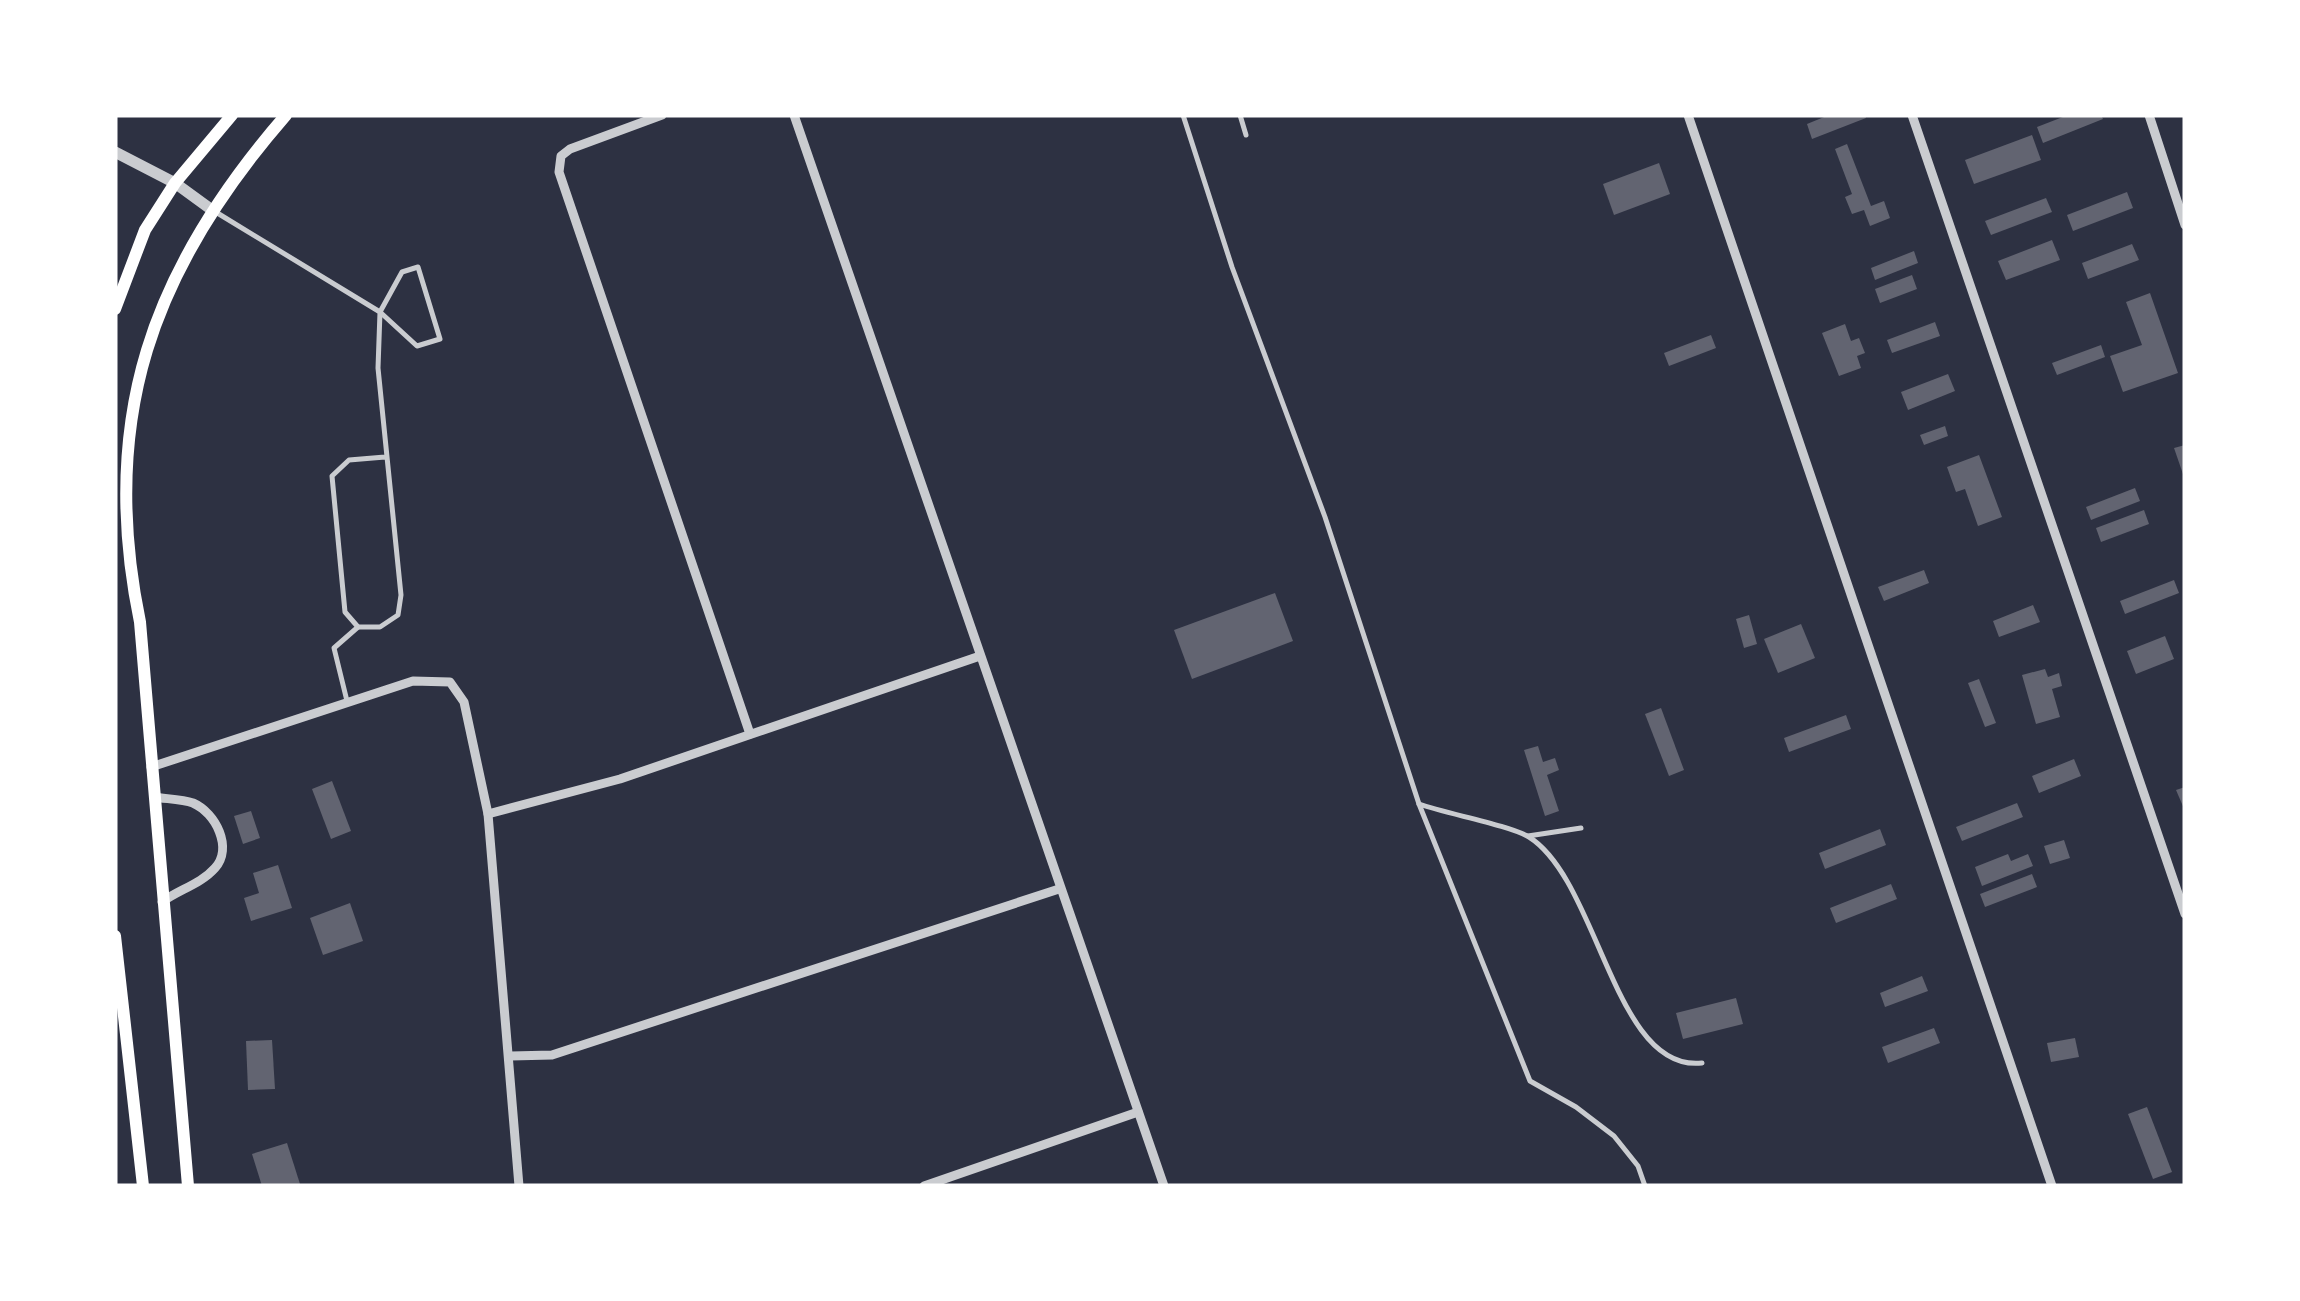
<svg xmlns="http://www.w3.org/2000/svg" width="2300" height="1301" font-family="Rubik,sans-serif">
  <rect width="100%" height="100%" fill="#2d3142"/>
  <g fill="#626471">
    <path d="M1829 115H1865L1866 118 1812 139 1807 124Z"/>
    <path d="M2068 115H2101L2103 119 2043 143 2037 127Z"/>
    <path d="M2032 135 2041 160 1974 184 1965 160Z"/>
    <path d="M1847 144 1871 206 1884 201 1890 218 1870 226 1864 210 1852 214 1845 197 1852 194 1835 149Z"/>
    <path d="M1659 163 1670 194 1614 215 1603 184Z"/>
    <path d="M2127 192 2133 208 2073 231 2067 215Z"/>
    <path d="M2046 198 2052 212 1991 235 1985 221Z"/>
    <path d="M2052 240 2060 260 2006 280 1998 261Z"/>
    <path d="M2132 244 2139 260 2088 279 2082 263Z"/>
    <path d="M1914 251 1918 263 1875 280 1871 268Z"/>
    <path d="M1912 275 1917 289 1880 303 1875 289Z"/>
    <path d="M2150 293 2178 373 2123 392 2110 356 2142 345 2126 302Z"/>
    <path d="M1935 322 1940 336 1892 353 1887 340Z"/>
    <path d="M1845 324 1851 341 1859 338 1865 353 1857 356 1861 368 1839 376 1822 333Z"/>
    <path d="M1711 335 1716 348 1669 366 1664 353Z"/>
    <path d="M2101 345 2105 357 2057 375 2052 363Z"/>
    <path d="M1948 374 1955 391 1908 410 1901 392Z"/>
    <path d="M1945 426 1948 436 1924 445 1920 435Z"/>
    <path d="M2185 445V477H2184L2174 448Z"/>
    <path d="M1979 455 2002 517 1978 526 1965 489 1956 492 1947 467Z"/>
    <path d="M2135 488 2140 501 2091 520 2086 507Z"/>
    <path d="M2144 510 2149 524 2101 542 2096 528Z"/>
    <path d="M1924 570 1929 583 1884 601 1878 587Z"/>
    <path d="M2174 580 2179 593 2125 614 2120 601Z"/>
    <path d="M1275 593 1293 641 1192 679 1174 630Z"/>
    <path d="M2033 605 2040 622 1999 637 1993 621Z"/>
    <path d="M1749 615 1757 644 1744 648 1736 619Z"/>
    <path d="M1801 624 1815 658 1778 673 1764 639Z"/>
    <path d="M2165 636 2174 659 2136 674 2127 651Z"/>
    <path d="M2045 669 2048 677 2059 673 2062 686 2052 689 2060 717 2036 724 2022 675Z"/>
    <path d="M1979 679 1996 723 1985 727 1968 683Z"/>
    <path d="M1661 708 1684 770 1669 776 1645 714Z"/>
    <path d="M1846 715 1851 729 1789 752 1784 738Z"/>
    <path d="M1538 746 1543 762 1555 758 1559 770 1547 775 1559 811 1545 816 1524 750Z"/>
    <path d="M2074 759 2081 776 2039 793 2032 776Z"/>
    <path d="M332 781 351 831 331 839 312 789Z"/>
    <path d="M2185 787V811L2176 790Z"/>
    <path d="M2017 803 2023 817 1962 841 1956 827Z"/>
    <path d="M251 811 260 838 243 844 234 816Z"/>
    <path d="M1880 829 1886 845 1825 869 1819 853Z"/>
    <path d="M2064 840 2070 858 2050 864 2044 846Z"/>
    <path d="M2008 854 2011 861 2028 854 2033 866 1982 886 1975 867Z"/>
    <path d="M278 865 292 908 251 921 244 898 259 893 253 873Z"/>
    <path d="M2032 874 2037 887 1985 907 1980 894Z"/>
    <path d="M1891 884 1897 899 1836 923 1830 908Z"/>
    <path d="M350 903 363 941 323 955 310 918Z"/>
    <path d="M1922 976 1928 991 1885 1007 1880 993Z"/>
    <path d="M1736 998 1743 1024 1683 1039 1676 1013Z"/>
    <path d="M1934 1028 1940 1043 1888 1063 1882 1047Z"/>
    <path d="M2075 1038 2079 1057 2051 1062 2047 1043Z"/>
    <path d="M272 1040 275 1089 248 1090 246 1041Z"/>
    <path d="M2147 1107 2172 1172 2153 1179 2128 1114Z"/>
    <path d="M287 1143 300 1184 262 1186 252 1154Z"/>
  </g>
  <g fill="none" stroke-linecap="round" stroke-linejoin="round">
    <g stroke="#caccd0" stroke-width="5">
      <path d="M1183 115 1232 267 1325 517 1419 804 1530 1081 1576 1107 1614 1136 1638 1166 1645 1186"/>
      <path d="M1240 115 1246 135"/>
      <path d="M214 211 380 312 378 368 401 595 398 615 380 627H358L345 612 332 476 349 460 385 457"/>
      <path d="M418 267 440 339 417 346 380 312 402 272Z"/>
      <path d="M347 701 334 648 358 627"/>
      <path d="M1419 804C1447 814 1509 825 1529 837 1599 881 1614 1073 1702 1063"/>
      <path d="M1528 836 1581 828"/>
    </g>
    <g stroke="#caccd0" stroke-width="9">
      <path d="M662 115 570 149 561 156 559 172 750 734"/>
      <path d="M794 115 1164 1186"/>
      <path d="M1688 115 2052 1186"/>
      <path d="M1912 115 2185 914"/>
      <path d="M2149 115 2185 225"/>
      <path d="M151 767 413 681 450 682 464 702 488 814 519 1186"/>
      <path d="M154 797C166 799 182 799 193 803 216 813 233 848 215 868 201 884 178 890 162 902"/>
      <path d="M488 814 620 779 980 656"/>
      <path d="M511 1056 552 1055 1059 889"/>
      <path d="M924 1186 1138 1112"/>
    </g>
    <path stroke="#caccd0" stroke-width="11" d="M115 152 175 183 212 210"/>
    <g stroke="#fff" stroke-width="12">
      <path d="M115 309 145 230 175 183 232 115"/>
      <path d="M115 936 143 1186"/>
      <path d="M188 1186 140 622C98 419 152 269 286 115"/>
    </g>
  </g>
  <rect width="2300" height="1301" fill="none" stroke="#ffffff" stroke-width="235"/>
</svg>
